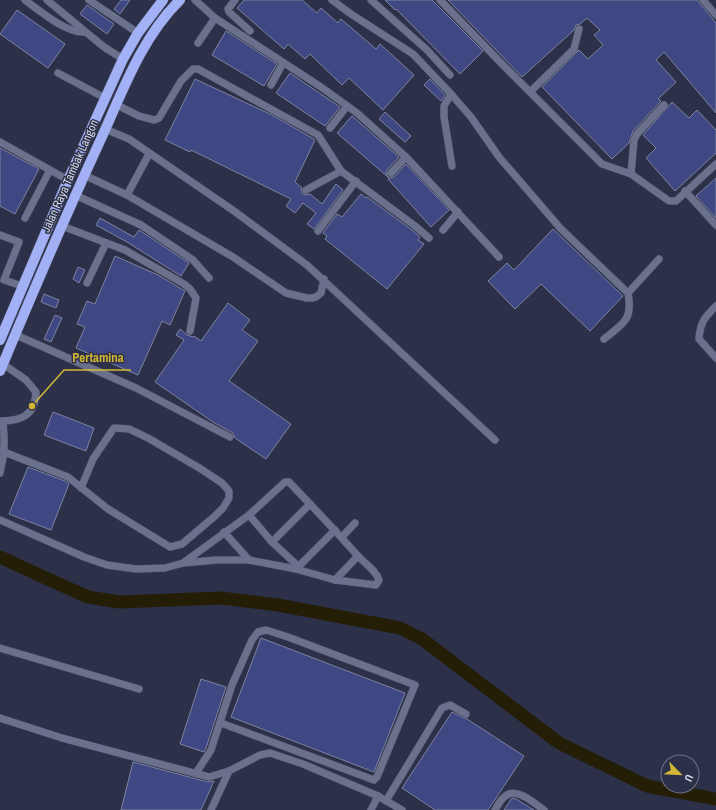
<svg xmlns="http://www.w3.org/2000/svg" width="716" height="810" font-family="'Archivo Narrow',sans-serif">
  <rect width="100%" height="100%" fill="#2c3149"/>
  <g fill="none" stroke-linecap="round" stroke-linejoin="round">
    <path stroke="#241e07" stroke-width="13" d="M0 557 50 580 88 597 119 602 221 598 278 605 400 628 422 639 559 743 647 786 716 799"/>
  </g>
  <g fill="#3f4882" stroke="#7d83a0">
    <path d="M121 0H130L120 14 114 9Z"/>
    <path d="M244 0H302L317 13 321 8 338 23 341 19 376 49 380 44 414 75 383 110 349 78 342 85 310 54 305 59 288 44 284 49 237 8Z"/>
    <path d="M385 0H432L483 51 460 74 396 9 395 10Z"/>
    <path d="M448 0H697L716 23V113L664 52 656 60 676 82 658 99 661 101 633 131 629 143 612 159 542 87 579 50 588 59 603 45 594 35 600 30 587 18 580 24 576 25 574 30 522 77Z"/>
    <path d="M87 5 114 24 107 34 80 14Z"/>
    <path d="M17 10 65 44 48 68 0 34Z"/>
    <path d="M226 31 277 64 264 86 212 55Z"/>
    <path d="M290 73 340 107 325 126 276 93Z"/>
    <path d="M195 79 272 115 314 139 315 140 295 182 302 188 301 190 303 194 306 195 310 194 322 204 336 184 343 190 314 229 307 224 316 213 303 203 295 213 286 206 291 199 191 150 190 152 165 140Z"/>
    <path d="M430 79 445 95 441 101 424 85Z"/>
    <path d="M672 102 689 118 697 110 716 130V153L675 191 646 158 656 148 643 135Z"/>
    <path d="M385 112 411 136 405 142 379 119Z"/>
    <path d="M352 116 399 157 387 170 386 172 387 176 390 178 394 177 406 164 449 210 431 227 388 179 389 178 337 133Z"/>
    <path d="M0 148 39 169 15 214 0 206Z"/>
    <path d="M716 178V218L696 196Z"/>
    <path d="M361 194 366 198 367 197 412 230 420 237 418 240 424 244 387 289 325 239 327 236 323 233 337 214 342 217Z"/>
    <path d="M100 218 134 237 139 230 189 263 181 276 127 242 96 225Z"/>
    <path d="M553 229 623 296 590 331 541 284 515 309 488 281 507 263 514 270Z"/>
    <path d="M115 256 158 275 185 291 170 325 162 321 138 375 76 348 85 327 77 324 87 301 95 304Z"/>
    <path d="M78 267 85 270 79 283 73 279Z"/>
    <path d="M44 294 59 300 56 308 41 302Z"/>
    <path d="M228 303 250 320 242 330 258 341 229 381 291 424 266 459 235 438 233 433 213 422 155 382 184 340 176 335 180 329 187 335 193 337 194 336 201 341Z"/>
    <path d="M55 315 62 318 51 342 44 339Z"/>
    <path d="M53 412 94 428 86 451 44 435Z"/>
    <path d="M28 467 65 481 69 484 51 530 9 514Z"/>
    <path d="M261 638 405 693 374 772 231 717Z"/>
    <path d="M201 679 226 687 206 748 204 752 180 744Z"/>
    <path d="M452 712 464 718 467 719 524 756 488 810H435L402 788Z"/>
    <path d="M133 762 208 782 214 781 201 810H121Z"/>
    <path d="M512 798 516 799 534 810H504Z"/>
  </g>
  <g fill="none" stroke-linecap="round" stroke-linejoin="round">
    <g stroke="#4b4f63" stroke-width="8">
      <g id="minor">
        <path d="M25 0C40 11 67 34 85 32"/>
        <path d="M47 0 104 47 123 59"/>
        <path d="M89 0 138 33"/>
        <path d="M195 0 215 18 321 87 357 113 406 157 499 257"/>
        <path d="M235 0 228 9 229 12 250 31"/>
        <path d="M332 0 351 14 413 54 451 94 471 117 499 157 561 229 628 293C633 320 624 323 604 339"/>
        <path d="M371 0 427 50 450 75"/>
        <path d="M440 0 506 68 602 164 631 174 634 140 637 134 664 105"/>
        <path d="M703 0 716 15"/>
        <path d="M198 43 215 18"/>
        <path d="M58 73 105 98"/>
        <path d="M271 85 283 63"/>
        <path d="M530 92 574 49 579 29"/>
        <path d="M451 94 444 106V117L452 166"/>
        <path d="M115 104 139 116 154 120 159 118 181 81 193 69H198L318 135 341 171 415 226 429 238"/>
        <path d="M330 128 347 106"/>
        <path d="M105 129 129 139 234 211 307 265 495 440"/>
        <path d="M0 142 68 180"/>
        <path d="M391 173 406 157"/>
        <path d="M631 174 669 201H676L716 164"/>
        <path d="M84 175 127 195 149 154"/>
        <path d="M306 190 341 171"/>
        <path d="M685 191 716 225"/>
        <path d="M75 195 141 225 193 260 209 278"/>
        <path d="M127 195 233 257 286 293 307 298H312L316 297 321 293 324 279"/>
        <path d="M25 218 50 170"/>
        <path d="M62 226 125 250 184 284 190 289 196 298 190 331"/>
        <path d="M443 230 458 212"/>
        <path d="M318 231 356 181"/>
        <path d="M0 235 19 242 4 280 22 286"/>
        <path d="M87 283 106 243"/>
        <path d="M628 293 659 259"/>
        <path d="M716 306C705 317 700 322 699 339L716 358"/>
        <path d="M16 335 136 388 230 437"/>
        <path d="M0 362 26 380 36 392C35 416 21 421 0 421"/>
        <path d="M3 421 4 436V452L68 477 108 509 170 547 182 544 215 516 223 508 229 498V491L222 483 201 469 148 438 129 429 114 428 93 459 81 488"/>
        <path d="M0 473 4 452 0 450"/>
        <path d="M249 515 272 542 298 566"/>
        <path d="M0 520 84 557 107 565 136 569 165 568 183 563 216 560H249L296 569 335 580 376 585 379 580C376 570 364 563 357 555 335 530 312 506 289 482H285L249 515 183 563"/>
        <path d="M224 532 249 560"/>
        <path d="M342 537 355 523"/>
        <path d="M272 542 310 504"/>
        <path d="M296 569 335 530"/>
        <path d="M335 580 358 556"/>
        <path d="M0 648 139 689"/>
        <path d="M0 718 62 738 209 777 229 771 260 755 270 753 303 764 378 796 402 810"/>
        <path d="M196 773 211 750 232 685 252 640 258 632 266 630 288 637 415 685 377 777 374 780 221 723"/>
        <path d="M386 801 442 708 450 705 466 714"/>
        <path d="M211 810 229 771"/>
        <path d="M371 810 378 796"/>
        <path d="M495 810C498 805 501 798 507 795 518 788 535 804 544 810"/>
      </g>
    </g>
    <g stroke="#4b4f63" stroke-width="11">
      <g id="highway">
        <path d="M0 340 68 180 123 59 138 33 163 0"/>
        <path d="M0 371C32 294 65 217 100 141 122 93 141 38 180 0"/>
      </g>
    </g>
    <use href="#minor" stroke="#6b718d" stroke-width="7"/>
    <use href="#highway" stroke="#a2b0f5" stroke-width="10"/>
  </g>
  <g text-anchor="middle" stroke-width="3" stroke-linejoin="round" paint-order="stroke">
    <g font-size="12" fill="#d6d9e9" stroke="#2c3149">
      <text transform="translate(70 176) rotate(-66)" y="4">Jalan Raya Tambak Langon</text>
    </g>
  </g>
  <path fill="none" stroke="#d4b635" stroke-width="1.5" d="M32 406L64 370H131"/>
  <circle fill="#d4b635" stroke="#2c3149" stroke-width="1.5" cx="32" cy="406" r="4"/>
  <g font-size="13" text-anchor="middle" font-weight="bold" fill="#d4b635" stroke="#2c3149" stroke-width="3" stroke-linejoin="round" paint-order="stroke">
    <text x="98" y="362">Pertamina</text>
  </g>
  <g transform="translate(680 774) rotate(114)"><circle r="19" fill="#2c3149" stroke="#707489"/>
  <path d="M0-3L7 15L0 10L-7 15Z" fill="#d4b635"/>
  <text y="-6" font-size="11" font-weight="bold" text-anchor="middle" fill="#d6d9e9">U</text>
  </g>
</svg>
